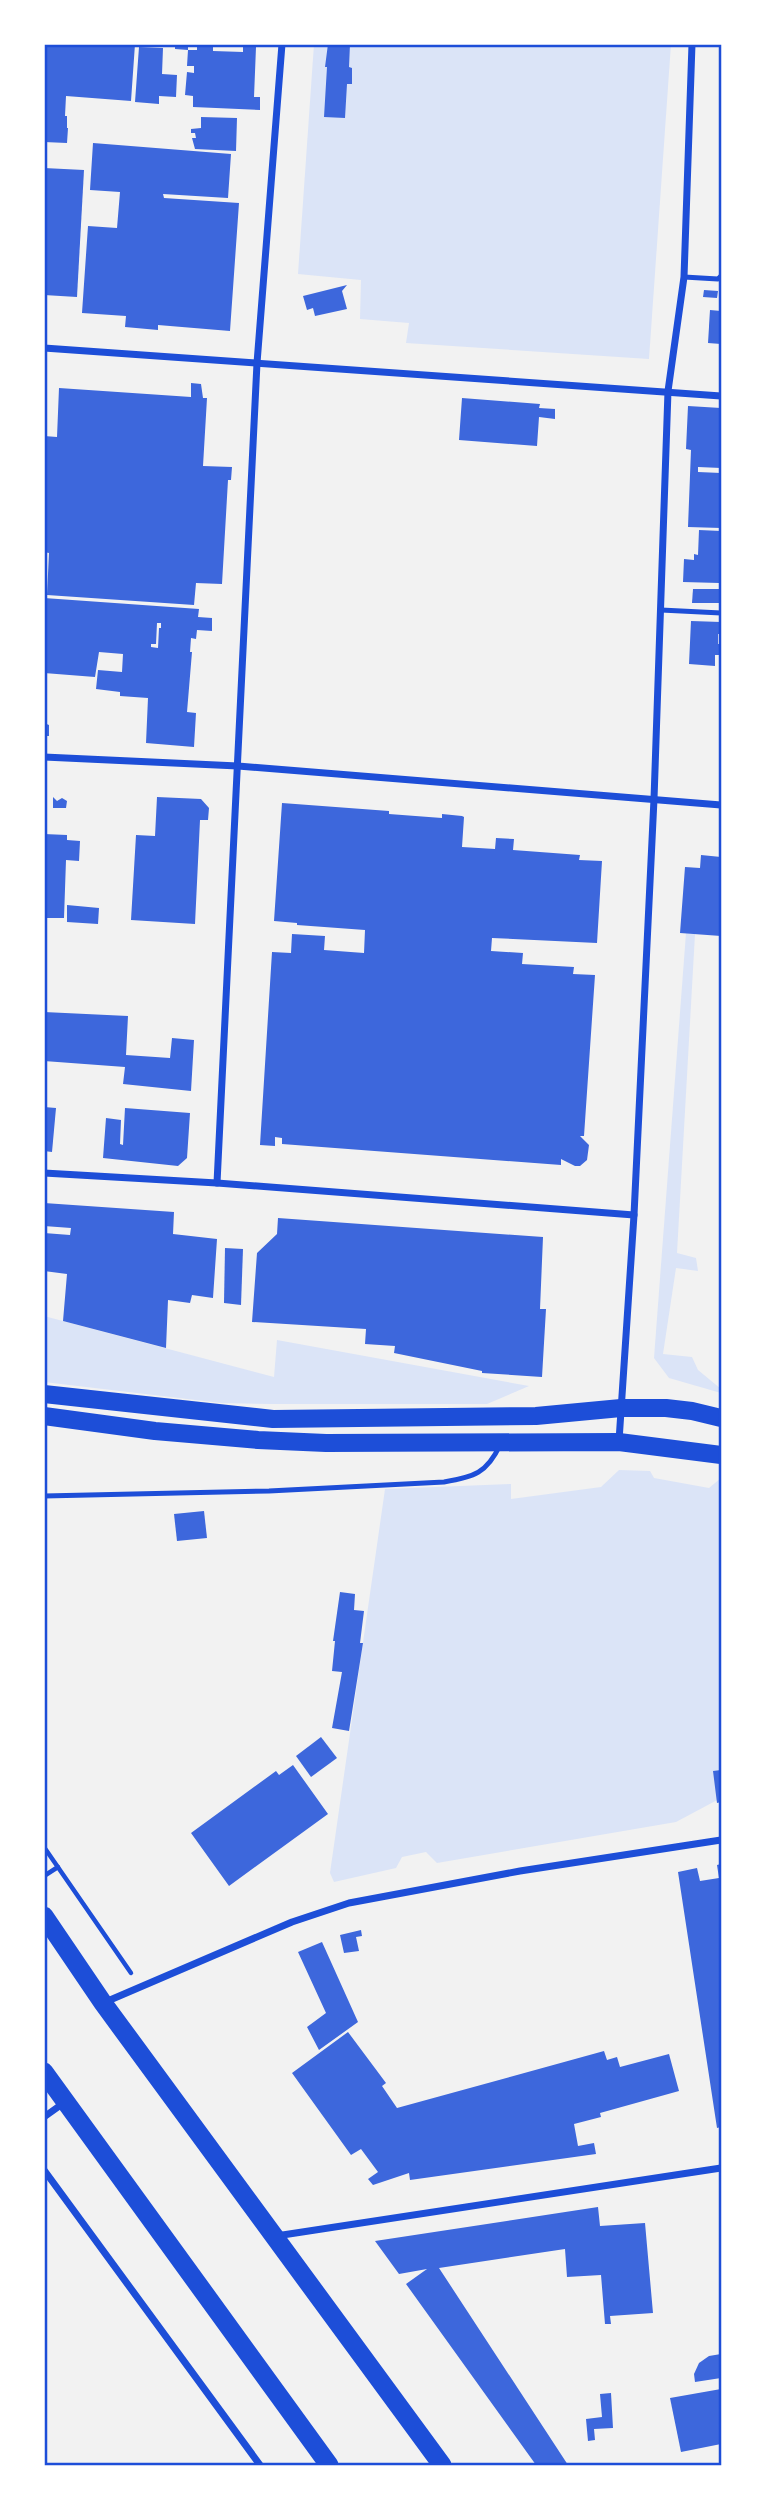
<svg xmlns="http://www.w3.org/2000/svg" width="765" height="2509" font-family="'Exo 2',sans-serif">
  <rect width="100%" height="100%" fill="#f2f2f2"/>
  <g fill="#dbe4f7">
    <path d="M314 44H671L649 359 406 343 409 323 360 319 361 280 298 274Z"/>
    <path d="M686 933 695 934 677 1253 696 1258 698 1271 676 1268 663 1354 692 1357 698 1370 721 1389V1393L669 1378 654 1358Z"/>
    <path d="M44 1316 274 1377 277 1340 529 1386 487 1404H271L221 1403 44 1382Z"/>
    <path d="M619 1470 650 1471 654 1478 709 1488 721 1478V1798L676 1822 437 1863 426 1852 402 1857 396 1868 334 1882 330 1873 385 1489 511 1484V1499L601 1487Z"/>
  </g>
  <g fill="#3d67dc" fill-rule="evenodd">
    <path d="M44 44H135L131 101 66 96 65 116H67V128H68L67 143 44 142Z"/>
    <path d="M175 44H188V50L175 49Z"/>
    <path d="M197 44H213V51L243 52V47H256L254 97H260V110L193 107V96L185 95 187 72 194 73V66H187L188 50H197Z"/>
    <path d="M328 44H350L349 67 352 68V84H347L345 118 324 117 327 67H325Z"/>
    <path d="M139 47 163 48 162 74 177 75 176 97 159 96V104L135 102Z"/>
    <path d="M201 117 237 118 236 151 195 149 192 138H196L195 133H191V129L201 128Z"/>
    <path d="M93 143 231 154 228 198 163 194 164 198 239 203 230 331 158 325V330L125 327 126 316 82 313 88 226 117 228 120 192 90 190Z"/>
    <path d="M44 168 84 170 77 297 44 295Z"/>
    <path d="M347 285 342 291 347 309 315 316 313 308 307 310 303 296Z"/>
    <path d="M704 290 718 291 717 298 703 297Z"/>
    <path d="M710 310 721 311V344L708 343Z"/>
    <path d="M191 383 201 384 203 398H207L203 466 232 467 231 480H228L222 584 196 583 194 605 47 595 49 553 44 552V436L57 437 59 388 191 397Z"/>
    <path d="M462 398 540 404 539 408 555 409V419L539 417 537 446 459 440Z"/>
    <path d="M688 406 721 408V468L698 467V472L721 473V528L688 527 691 450 686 449Z"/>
    <path d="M699 530 721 531 719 583 683 582 684 559 694 560V554L698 555Z"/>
    <path d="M693 589H721V603H692Z"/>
    <path d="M44 598 199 609 198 617 212 618V631L197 630 196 639 191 638 190 652H192L187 712 196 713 194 747 146 743 148 698 120 696V692L96 689 98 670 122 672 123 654 99 652 95 677 44 673ZM157 623H161V628H159L158 648 151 647V644H156Z"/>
    <path d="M691 621 721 622V634H718V644H721V655H715V666L689 664Z"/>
    <path d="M44 723 49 725V736H44Z"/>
    <path d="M53 797 57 801 62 798 67 801 66 808H53Z"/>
    <path d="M157 797 201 799 209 808 208 820H200L195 924 131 920 136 835 155 836Z"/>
    <path d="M282 803 389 811V814L442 818V814L462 816 464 817 462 847 495 849 496 838 514 839 513 850 580 855 579 860 602 861 597 943 492 938 491 951 523 953 522 964 574 967 573 974 595 975 584 1136H580L589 1145 587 1160 580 1166H575L561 1159V1165L282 1144V1138L275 1137V1146L260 1145 272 952 291 953 292 934 325 936 324 950 364 953 365 930 297 925V923L274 921Z"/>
    <path d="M44 834 67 835V840L80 841 79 861 66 860 64 918H44Z"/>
    <path d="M701 855 721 857V936L680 933 685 867 700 868Z"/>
    <path d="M67 905 99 908 98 924 67 922Z"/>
    <path d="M44 1012 128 1016 126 1055 170 1058 172 1038 194 1040 191 1091 123 1084 125 1067 44 1061Z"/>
    <path d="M44 1107 56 1108 52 1152 44 1151Z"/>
    <path d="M125 1108 190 1113 187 1158 178 1166 103 1158 106 1118 121 1120 120 1144 123 1145Z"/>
    <path d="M44 1203 174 1212 173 1234 217 1239 213 1298 192 1295 190 1303 168 1300 166 1348 63 1321 67 1274 44 1271V1233L70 1235 71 1228 44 1226Z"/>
    <path d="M278 1218 543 1237 540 1309H546L542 1377 482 1373V1371L394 1353 395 1346 365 1344 366 1329 252 1322 257 1253 277 1234Z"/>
    <path d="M225 1248 243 1249 241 1305 224 1303Z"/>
    <path d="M204 1511 207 1538 177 1541 174 1514Z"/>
    <path d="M340 1592 355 1594 354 1610 364 1611 360 1643H363L349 1731 332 1728 342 1672 332 1671 335 1641H333Z"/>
    <path d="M321 1737 337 1758 311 1777 296 1756Z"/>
    <path d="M293 1765 328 1814 229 1886 191 1833 276 1771 279 1775Z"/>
    <path d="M721 1770V1802L717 1803 713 1771Z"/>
    <path d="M721 1864V2127L717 2128 678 1872 697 1868 700 1881 719 1878 717 1865Z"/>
    <path d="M361 1930 362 1936 356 1937 359 1951 344 1953 340 1935Z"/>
    <path d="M322 1942 358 2022 319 2050 307 2027 326 2013 298 1952Z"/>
    <path d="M348 2032 386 2083 382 2086 397 2108 604 2051 607 2060 617 2057 620 2067 669 2054 679 2091 600 2113 601 2117 574 2124 578 2146 594 2143 596 2154 410 2180 409 2173 373 2185 368 2179 378 2172 361 2149 351 2155 292 2073Z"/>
    <path d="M598 2207 600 2226 645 2223 653 2313 610 2316 611 2324H605L601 2275 567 2277 565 2249 439 2268 568 2465H536L406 2284 427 2269 399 2274 375 2241Z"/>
    <path d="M721 2354V2378L695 2382 694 2374 699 2363 709 2356Z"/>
    <path d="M721 2389V2444L681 2452 670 2398Z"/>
    <path d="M611 2393 613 2428 594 2429 595 2440 588 2441 586 2419 602 2417 600 2394Z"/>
  </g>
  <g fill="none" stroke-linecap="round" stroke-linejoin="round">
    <g stroke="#1d4ed8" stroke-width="4.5">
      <path d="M44 1847 131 1973"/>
      <path d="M44 1876 58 1867"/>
    </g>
    <g stroke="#1d4ed8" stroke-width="5">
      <path d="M684 277 718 279 721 276"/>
      <path d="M661 610 721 613"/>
      <path d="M44 1496 269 1491 444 1482C474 1477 487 1473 500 1445"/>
    </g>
    <g stroke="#1d4ed8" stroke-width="7">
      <path d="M44 348 721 396"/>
      <path d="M44 757 238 766 721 805"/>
      <path d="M44 1173 217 1183 634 1215"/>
      <path d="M217 1183 257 363 282 44"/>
      <path d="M619 1441 634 1215 654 799 668 391 684 277 692 44"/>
      <path d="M103 2003 292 1922 349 1903 520 1871 721 1840"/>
      <path d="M44 2117 65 2102"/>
      <path d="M44 2170 260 2465"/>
      <path d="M276 2236 721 2168"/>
    </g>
    <g stroke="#1d4ed8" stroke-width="18">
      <path d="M44 1394 273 1419 536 1416 621 1408H666L692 1411 721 1418"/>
      <path d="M44 1416 155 1431 258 1440 326 1443 619 1442 721 1455"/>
    </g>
    <g stroke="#1d4ed8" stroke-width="19">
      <path d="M44 1916 103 2003 442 2465"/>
      <path d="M44 2072 329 2465"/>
    </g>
  </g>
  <rect width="765" height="2509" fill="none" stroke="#ffffff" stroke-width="91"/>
  <rect x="46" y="46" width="674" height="2418" fill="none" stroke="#1d4ed8" stroke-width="2.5"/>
</svg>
